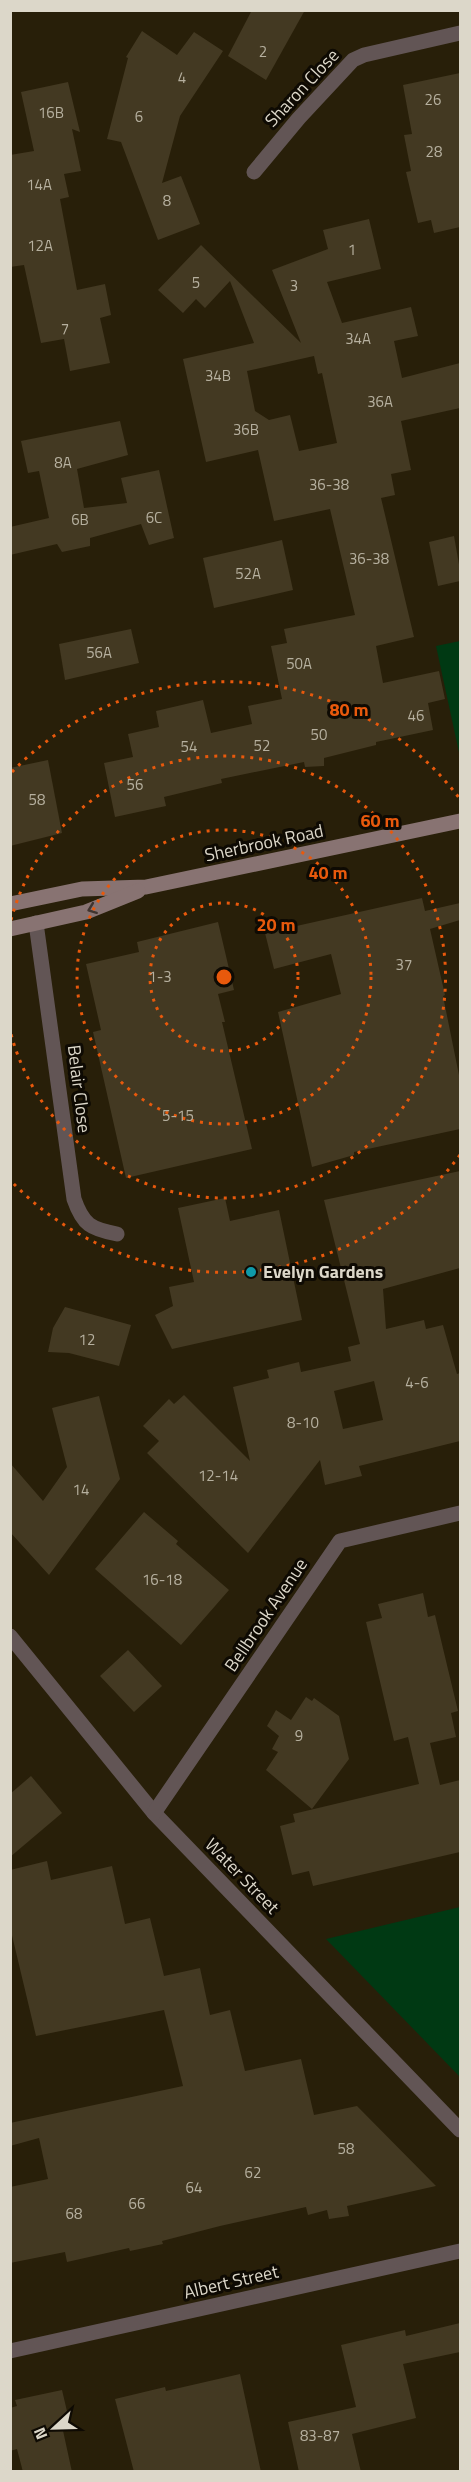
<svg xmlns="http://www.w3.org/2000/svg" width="471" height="2482" font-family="'Titillium Web',sans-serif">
  <rect width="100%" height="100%" fill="#281f09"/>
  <g fill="#003913">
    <path d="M460 641V757L436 646Z"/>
    <path d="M460 1907V2077L326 1939Z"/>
  </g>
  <g fill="#433922" fill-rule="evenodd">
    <path d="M252 10H305L266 80 228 56Z"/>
    <path d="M142 31 177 55 194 32 223 51 180 116 162 183 181 176 200 224 158 240 121 142 107 139 128 58 126 57Z"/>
    <path d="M460 73V227L434 233 431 220 418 223 406 172 411 171 404 135 412 134 403 85Z"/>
    <path d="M68 82 80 132 72 129 81 171 64 174 69 197 60 199 77 290 105 284 111 315 100 318 110 363 70 371 64 339 41 343 24 265 10 267V155L34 151 21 92Z"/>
    <path d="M369 219 381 269 327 282 342 323 411 307 418 336 394 341 402 378 460 363V408L401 421 411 470 391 474 395 495 381 498 414 637 376 646 383 683 439 671 445 699 428 703 433 730 376 742V745L324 758V766L305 767 304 762 221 779 222 783 164 797 166 806 115 817 104 763 133 757 128 734 159 727 156 711 203 700 211 733 252 724 248 706 282 699 271 646 287 643 284 629 355 615 330 509 274 521 258 450 206 462 183 359 254 343 230 281 205 308 196 299 183 313 158 290 201 245 301 343 272 270 328 249 323 230ZM314 356 318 374 322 373 337 443 299 451 290 415 269 420 255 411 247 371Z"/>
    <path d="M120 421 128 455 77 469 84 508 127 503 121 478 159 470 174 538 149 545 141 524 90 538V546L62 552 57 544 10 555V527L49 518 39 471 28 473 21 441Z"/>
    <path d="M454 536 460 570V581L438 586 429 542Z"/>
    <path d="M282 540 293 590 214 608 203 558Z"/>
    <path d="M131 629 139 663 65 680 59 644Z"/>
    <path d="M48 760 62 833 10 846V768Z"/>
    <path d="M422 898 425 911 460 903V920L430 929 445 995 443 996 460 1080V1129L354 1152V1155L312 1167 278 1012 341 994 331 954 274 969 265 933Z"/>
    <path d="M218 922 234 990 218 994 225 1022H222L252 1149 126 1178 93 1032 101 1030 86 964 139 952 137 942Z"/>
    <path d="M460 1171V1268L383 1289 386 1329 424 1320 426 1329 443 1325 457 1374 460 1373V1441L359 1466 362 1476 325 1485 320 1460 248 1553 147 1453 159 1441 143 1426 169 1399 174 1404 184 1395 250 1461 233 1387 269 1378 267 1370 299 1362 301 1372 351 1361 348 1347 360 1344 324 1200ZM374 1381 383 1420 343 1429 334 1391Z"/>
    <path d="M225 1198 230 1221 279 1210 302 1320 172 1349 155 1315 173 1306 169 1287 194 1282 178 1208Z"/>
    <path d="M65 1307 131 1325 119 1366 69 1353 48 1352 53 1328Z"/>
    <path d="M99 1396 120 1479 49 1575 10 1532V1463L43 1501 67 1467 52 1408Z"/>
    <path d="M144 1512 178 1541 176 1544 229 1590 181 1645 95 1569Z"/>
    <path d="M423 1593 428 1617 435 1615 458 1711 451 1713 456 1737 430 1743 440 1785 460 1780V1852L313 1886 309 1871 292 1875 280 1826 295 1822 293 1814 419 1784 408 1737 394 1741 366 1622 382 1618 378 1604Z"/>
    <path d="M128 1650 162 1686 134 1712 100 1676Z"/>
    <path d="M306 1697 312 1701 314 1698 339 1716 349 1759 312 1809 266 1770 278 1752 272 1749 279 1736 267 1726 276 1710 291 1720Z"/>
    <path d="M31 1776 62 1813 10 1857V1794Z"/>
    <path d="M47 1861 51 1880 112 1866 125 1924 150 1918 164 1976 200 1968 210 2015 230 2010 245 2071 301 2059 314 2115 357 2106 436 2186 347 2206 349 2216 329 2219 327 2210 308 2215 306 2207 220 2226 162 2241 163 2244 130 2251 129 2248 67 2262 65 2252 10 2263V2187L48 2179 39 2138 10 2146V2123L183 2086 164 2010 36 2036 10 1927V1870Z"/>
    <path d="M460 2323V2352L403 2364 416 2418 352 2434 361 2472H299L288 2422 356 2407 341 2345 405 2330 406 2336Z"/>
    <path d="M240 2374 261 2472H134L115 2399 165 2387 166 2391Z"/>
    <path d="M62 2390 70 2424 62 2426 72 2472H23L17 2449 10 2451V2408L17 2406 15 2400Z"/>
  </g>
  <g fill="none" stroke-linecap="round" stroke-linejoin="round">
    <g stroke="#625555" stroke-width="15">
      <path d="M254 172 299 118 353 60 364 55 460 33"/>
      <path d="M36 923 74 1199C83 1225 91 1229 117 1234"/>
      <path d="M10 1636 154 1813 460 2130"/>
      <path d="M154 1813 340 1541 460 1513"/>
      <path d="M10 2351 460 2251"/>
    </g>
    <g stroke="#887372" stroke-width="15">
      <path d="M10 904 82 889 146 887 460 821"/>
      <path d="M10 929 86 912 138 891"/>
    </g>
  </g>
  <defs><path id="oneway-chevron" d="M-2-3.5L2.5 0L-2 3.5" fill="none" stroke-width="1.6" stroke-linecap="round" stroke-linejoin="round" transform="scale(1.5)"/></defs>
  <use stroke="#3f342f" href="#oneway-chevron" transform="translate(92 909) rotate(159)"/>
  <g fill="none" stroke="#e8590c" stroke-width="3" stroke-dasharray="3 6">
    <circle cx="224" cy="977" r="74"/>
    <circle cx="224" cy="977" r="147"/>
    <path d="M11 920A221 221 0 1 1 11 1034"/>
    <path d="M460 1155A295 295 0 0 1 12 1182M12 772A295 295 0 0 1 460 799"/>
  </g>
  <circle fill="#0f9aa8" stroke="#0e0a03" stroke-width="2" cx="251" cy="1272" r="6"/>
  <g text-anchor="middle" stroke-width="6" stroke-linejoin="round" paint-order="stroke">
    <g font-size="15" fill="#b6b09f">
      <text x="263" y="57">2</text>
      <text x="182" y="83">4</text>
      <text x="433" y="105">26</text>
      <text x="51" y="118">16B</text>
      <text x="139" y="122">6</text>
      <text x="434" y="157">28</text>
      <text x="39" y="190">14A</text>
      <text x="167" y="206">8</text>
      <text x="40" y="251">12A</text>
      <text x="352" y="255">1</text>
      <text x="196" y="288">5</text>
      <text x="294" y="291">3</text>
      <text x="65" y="334">7</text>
      <text x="358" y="344">34A</text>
      <text x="218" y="381">34B</text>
      <text x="380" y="407">36A</text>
      <text x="246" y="435">36B</text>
      <text x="63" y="468">8A</text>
      <text x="329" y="490">36-38</text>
      <text x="154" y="523">6C</text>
      <text x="80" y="525">6B</text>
      <text x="369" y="564">36-38</text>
      <text x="248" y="579">52A</text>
      <text x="99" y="658">56A</text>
      <text x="299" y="669">50A</text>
      <text x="416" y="721">46</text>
      <text x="319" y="740">50</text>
      <text x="262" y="751">52</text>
      <text x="189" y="752">54</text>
      <text x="135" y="790">56</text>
      <text x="37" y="805">58</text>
      <text x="404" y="970">37</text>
      <text x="160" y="982">1-3</text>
      <text x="178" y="1121">5-15</text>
      <text x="87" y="1345">12</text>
      <text x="417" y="1388">4-6</text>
      <text x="303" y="1428">8-10</text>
      <text x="218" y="1481">12-14</text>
      <text x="81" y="1495">14</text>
      <text x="162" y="1585">16-18</text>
      <text x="299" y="1741">9</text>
      <text x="346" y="2154">58</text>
      <text x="253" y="2178">62</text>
      <text x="194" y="2193">64</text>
      <text x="137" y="2209">66</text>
      <text x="74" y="2219">68</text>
      <text x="320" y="2441">83-87</text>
    </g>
    <g font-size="18" fill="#dcd7c9" stroke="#0e0a03">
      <text transform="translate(302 88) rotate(-47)" y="6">Sharon Close</text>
      <text transform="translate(264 843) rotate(-12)" y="6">Sherbrook Road</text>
      <text transform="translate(79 1089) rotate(83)" y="6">Belair Close</text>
      <text transform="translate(266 1615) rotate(-56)" y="6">Bellbrook Avenue</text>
      <text transform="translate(242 1876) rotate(46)" y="6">Water Street</text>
      <text transform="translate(231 2282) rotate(-13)" y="6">Albert Street</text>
    </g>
    <g font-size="18" font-weight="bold" fill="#dcd7c9" stroke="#0e0a03" text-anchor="start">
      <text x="263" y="1278">Evelyn Gardens</text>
    </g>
  </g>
  <circle cx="224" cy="977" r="9" fill="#e8590c" stroke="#0e0a03" stroke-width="3"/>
  <g font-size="18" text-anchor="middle" font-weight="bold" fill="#e8590c" stroke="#0e0a03" stroke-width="6" stroke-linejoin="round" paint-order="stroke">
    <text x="349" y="716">80 m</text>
    <text x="380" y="827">60 m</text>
    <text x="328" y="879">40 m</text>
    <text x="276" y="931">20 m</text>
  </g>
  <rect width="471" height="2482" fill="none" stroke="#dcd7c9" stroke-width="24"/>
  <g transform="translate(54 2428) rotate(248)" stroke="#0e0a03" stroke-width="4.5" paint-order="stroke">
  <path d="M0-4.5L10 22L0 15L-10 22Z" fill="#dcd7c9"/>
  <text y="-9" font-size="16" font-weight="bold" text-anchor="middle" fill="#dcd7c9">N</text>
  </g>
</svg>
